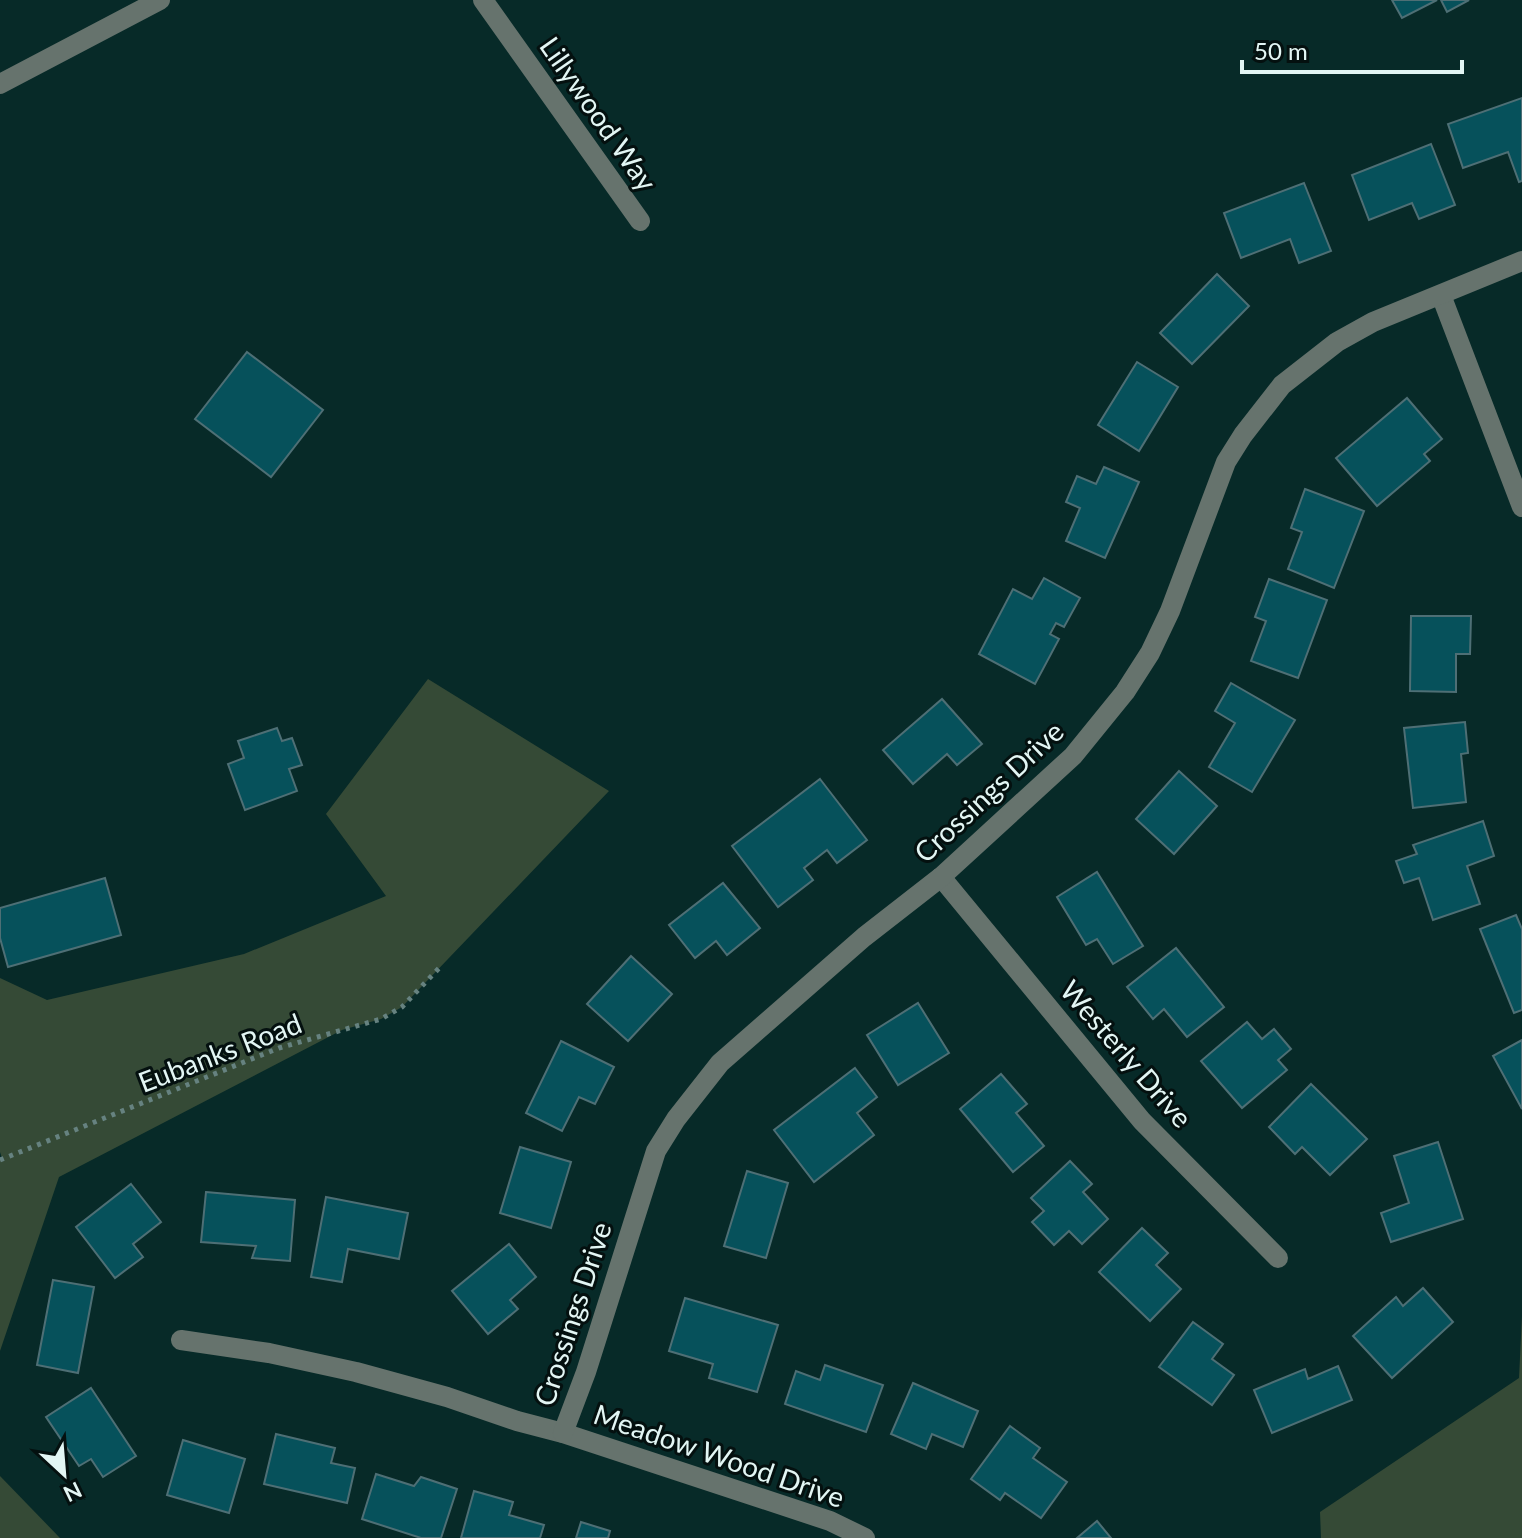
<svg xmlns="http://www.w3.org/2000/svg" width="1522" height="1538" font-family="Lato,sans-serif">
  <rect width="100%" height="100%" fill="#072a28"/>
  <g fill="#354a36">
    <path d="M428 679 609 791 402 1007 381 1019 342 1030 59 1177 0 1351V1160L2 1158 0 1152V978L47 1000 244 954 386 896 326 814Z"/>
    <path d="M1522 1316V1538H1321L1320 1512 1519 1378Z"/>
    <path d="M0 1476 60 1538H0Z"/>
  </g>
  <g fill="#06515b" stroke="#4e6f75" stroke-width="2">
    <path d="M1392 0H1437L1402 18Z"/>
    <path d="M1441 0H1469L1447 12Z"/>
    <path d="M1522 98V181L1519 182 1508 152 1463 168 1448 124Z"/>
    <path d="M1431 144 1455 205 1419 219 1412 203 1369 220 1352 175Z"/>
    <path d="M1304 183 1331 251 1299 263 1290 239 1241 258 1224 213Z"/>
    <path d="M1217 274 1249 306 1192 364 1160 333Z"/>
    <path d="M247 352 323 410 271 477 195 419Z"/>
    <path d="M1137 362 1178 387 1139 451 1098 425Z"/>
    <path d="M1407 398 1442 439 1424 454 1430 461 1377 506 1336 458Z"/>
    <path d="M1104 467 1139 482 1105 558 1066 541 1080 508 1066 502 1077 476 1096 484Z"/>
    <path d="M1305 489 1364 511 1334 588 1288 569 1302 532 1291 528Z"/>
    <path d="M1044 578 1080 598 1064 627 1056 623 1050 634 1059 639 1035 684 979 654 1013 589 1032 599Z"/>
    <path d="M1269 579 1327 600 1298 678 1251 661 1266 621 1255 617Z"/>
    <path d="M1411 616H1471L1470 654H1456V692L1410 691Z"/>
    <path d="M1231 683 1295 720 1252 792 1209 767 1235 723 1215 711Z"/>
    <path d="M942 699 982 744 957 765 947 754 913 784 883 750Z"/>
    <path d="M1465 722 1468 753 1461 754 1466 802 1413 808 1404 728Z"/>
    <path d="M277 728 282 741 292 738 302 765 289 769 297 791 245 810 228 764 244 758 238 741Z"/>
    <path d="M1179 771 1217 806 1174 854 1136 819Z"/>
    <path d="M820 779 867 840 837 863 827 850 804 868 813 880 778 907 732 846Z"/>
    <path d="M1483 821 1494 856 1467 866 1480 904 1433 920 1419 878 1404 883 1396 861 1417 854 1413 845Z"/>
    <path d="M1097 872 1143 946 1113 964 1097 939 1086 945 1057 897Z"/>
    <path d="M105 878 121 935 8 967 0 938V908Z"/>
    <path d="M723 883 760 928 727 955 716 941 695 958 669 925Z"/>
    <path d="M1516 915 1522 929V1010L1514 1013 1480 929Z"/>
    <path d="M1176 948 1224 1007 1187 1037 1164 1009 1153 1019 1127 987Z"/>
    <path d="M631 956 672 994 628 1041 587 1004Z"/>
    <path d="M918 1003 949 1053 898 1085 867 1035Z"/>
    <path d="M1247 1022 1262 1039 1274 1029 1291 1049 1278 1060 1287 1070 1242 1108 1201 1061Z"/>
    <path d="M1522 1040V1109L1493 1056Z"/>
    <path d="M561 1041 614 1067 595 1104 579 1097 562 1131 526 1113Z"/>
    <path d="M855 1068 877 1097 857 1113 874 1135 814 1182 774 1130Z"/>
    <path d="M1001 1074 1027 1104 1016 1113 1044 1146 1013 1172 960 1109Z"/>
    <path d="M1311 1084 1367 1139 1330 1175 1302 1147 1295 1154 1269 1127Z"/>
    <path d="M1438 1142 1463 1219 1391 1242 1381 1213 1409 1203 1394 1156Z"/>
    <path d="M520 1147 571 1162 551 1228 500 1213Z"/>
    <path d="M1070 1161 1092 1184 1083 1192 1108 1219 1082 1244 1069 1231 1054 1245 1032 1222 1044 1211 1031 1198Z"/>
    <path d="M747 1171 788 1183 766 1258 724 1246Z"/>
    <path d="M131 1184 161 1222 133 1244 143 1257 115 1278 76 1227Z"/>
    <path d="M206 1192 295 1200 290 1261 252 1258 256 1246 201 1242Z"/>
    <path d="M326 1197 408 1213 399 1259 348 1249 342 1282 311 1277Z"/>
    <path d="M1142 1228 1168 1253 1156 1265 1181 1289 1150 1321 1099 1272Z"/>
    <path d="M509 1244 536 1277 510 1300 518 1309 488 1334 452 1291Z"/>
    <path d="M53 1280 94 1287 78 1373 37 1365Z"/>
    <path d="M1423 1288 1453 1322 1392 1378 1353 1336 1396 1297 1403 1306Z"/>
    <path d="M685 1298 778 1325 757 1392 709 1378 713 1364 669 1351Z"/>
    <path d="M1193 1322 1223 1344 1212 1359 1234 1375 1212 1405 1159 1367Z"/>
    <path d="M825 1365 883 1385 866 1432 785 1404 796 1371 820 1380Z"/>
    <path d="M1338 1366 1352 1400 1272 1433 1254 1390 1305 1369 1308 1379Z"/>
    <path d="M913 1383 978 1411 963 1447 932 1434 926 1449 891 1434Z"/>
    <path d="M91 1388 136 1456 103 1477 91 1459 79 1466 46 1417Z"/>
    <path d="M1010 1426 1040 1448 1033 1458 1067 1482 1041 1518 1005 1493 1000 1500 971 1479Z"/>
    <path d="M276 1434 335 1448 331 1463 355 1468 347 1503 264 1484Z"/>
    <path d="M183 1440 245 1459 229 1513 167 1495Z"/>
    <path d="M376 1474 414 1486 421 1477 457 1489 441 1538H421L362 1519Z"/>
    <path d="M474 1491 513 1502 509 1515 544 1525 540 1538H461Z"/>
    <path d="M1097 1521 1111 1538H1077Z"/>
    <path d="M581 1522 610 1531 608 1538H576Z"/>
  </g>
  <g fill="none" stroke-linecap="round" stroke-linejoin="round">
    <path stroke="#668280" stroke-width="5" stroke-dasharray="4 6" stroke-linecap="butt" d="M0 1160 279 1048 381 1019 402 1007 441 966"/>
    <g stroke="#66736d" stroke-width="20">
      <path d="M483 0 640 221"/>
      <path d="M0 84 160 0"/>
      <path d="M1441 295 1522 507"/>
      <path d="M941 877 1142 1121 1278 1258"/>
      <path d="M181 1340 269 1353 356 1372 447 1397 517 1421 563 1433 830 1521 865 1538"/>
      <path d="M563 1433 586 1372 656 1151 676 1119 720 1063 864 937 941 877 1073 756 1125 692 1150 653 1170 611 1226 462 1243 435 1282 385 1337 342 1373 322 1522 261"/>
    </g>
  </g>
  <g text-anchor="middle" stroke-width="6" stroke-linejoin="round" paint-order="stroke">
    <g font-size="28" fill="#e3f6f4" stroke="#04100f">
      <text transform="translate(598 114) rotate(55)" y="10">Lillywood Way</text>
      <text transform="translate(989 792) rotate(-43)" y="10">Crossings Drive</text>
      <text transform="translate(220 1053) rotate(-21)" y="10">Eubanks Road</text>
      <text transform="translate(1126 1054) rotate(49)" y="10">Westerly Drive</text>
      <text transform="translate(573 1314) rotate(-72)" y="10">Crossings Drive</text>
      <text transform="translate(719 1456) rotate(19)" y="10">Meadow Wood Drive</text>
    </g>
  </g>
  <g transform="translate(64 1474) rotate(154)" stroke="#04100f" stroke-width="6" paint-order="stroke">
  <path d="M0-6L14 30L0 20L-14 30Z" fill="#e3f6f4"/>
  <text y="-12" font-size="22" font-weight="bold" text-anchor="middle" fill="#e3f6f4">N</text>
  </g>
  <path d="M1242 60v12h220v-12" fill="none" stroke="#e3f6f4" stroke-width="4"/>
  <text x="1254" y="60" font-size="24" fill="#e3f6f4" stroke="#04100f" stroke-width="6" paint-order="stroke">50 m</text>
</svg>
